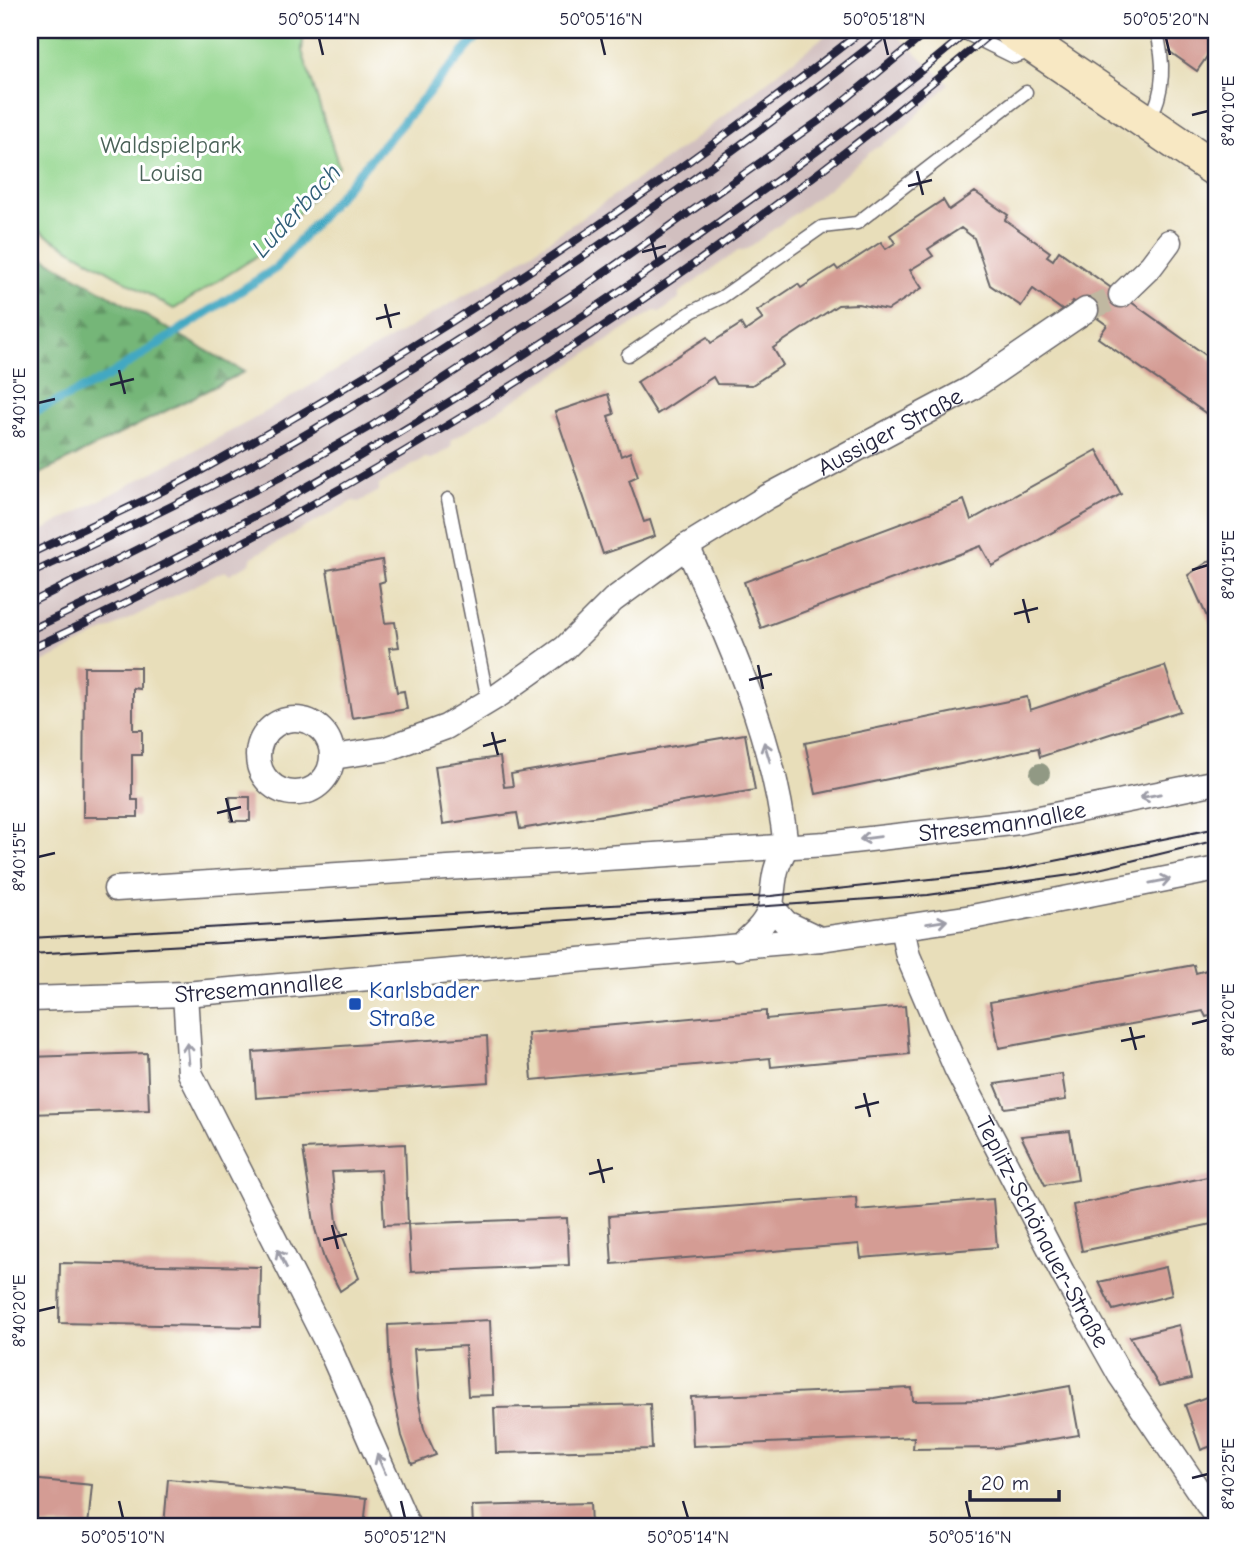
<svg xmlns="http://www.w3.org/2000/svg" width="1247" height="1556" font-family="'Comic Neue',sans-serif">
  <defs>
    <pattern id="forest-firs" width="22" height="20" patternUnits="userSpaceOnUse" patternTransform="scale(1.75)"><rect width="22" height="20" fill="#75b678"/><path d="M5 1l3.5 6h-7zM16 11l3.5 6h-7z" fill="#609464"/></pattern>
  </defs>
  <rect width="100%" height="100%" fill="#fff"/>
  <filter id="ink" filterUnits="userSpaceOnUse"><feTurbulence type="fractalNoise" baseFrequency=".0143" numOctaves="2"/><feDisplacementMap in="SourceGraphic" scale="14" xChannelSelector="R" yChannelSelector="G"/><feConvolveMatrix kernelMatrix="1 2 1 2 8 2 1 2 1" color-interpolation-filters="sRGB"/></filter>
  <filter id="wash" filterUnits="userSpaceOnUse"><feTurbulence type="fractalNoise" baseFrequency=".00686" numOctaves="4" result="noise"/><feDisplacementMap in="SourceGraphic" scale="28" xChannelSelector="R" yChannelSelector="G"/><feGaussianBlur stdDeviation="1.57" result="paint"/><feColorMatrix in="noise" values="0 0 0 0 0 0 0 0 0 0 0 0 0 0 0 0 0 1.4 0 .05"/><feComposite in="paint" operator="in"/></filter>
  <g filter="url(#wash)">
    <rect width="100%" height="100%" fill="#e8deba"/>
    <path fill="#d1bfbf" d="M832 30H892L949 84 897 135 874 149 829 188 747 249 738 251 679 293V299L661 312 654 311 452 440 451 447 432 459 425 458 379 485V491L359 502 353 501 252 557 250 563 230 574 224 571 30 669V537L250 421 496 277 685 146Z"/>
    <path fill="#92d58c" stroke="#5a7c64" stroke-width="2" d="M30 30H304L302 51 339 167 265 251 174 309 30 226Z"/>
    <path fill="url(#forest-firs)" stroke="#4c6c5a" stroke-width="2" d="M30 250 244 372 30 479Z"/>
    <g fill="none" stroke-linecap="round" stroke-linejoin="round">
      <path stroke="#42a8c2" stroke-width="9" d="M30 414 106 378 276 268 483 30"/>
    </g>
    <g id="blocks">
      <g fill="#d49c94">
        <path d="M1139 30H1217V42L1197 71Z"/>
        <path d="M975 192 1008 215 1005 220 1050 252 1047 256 1053 260 1059 251 1217 363V421L1098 338 1107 325 1073 301 1065 312 1033 289 1021 306 990 285 974 238 961 228 928 249 933 256 910 270 922 288 888 310 858 304 838 305 773 348 783 365 752 385 717 384 713 377 657 414 637 382 707 337 711 343 741 324 745 331 763 319 757 311 798 284 801 288 835 266 838 270 881 242 886 249 895 243 890 235 943 200 949 210Z"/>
        <path d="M608 394 614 414 608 416 621 456 630 452 638 476 629 480 644 522 650 520 655 536 603 554 555 412Z"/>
        <path d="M1097 450 1121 494 992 566 981 546 761 628 744 582 964 500 971 520Z"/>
        <path d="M1217 556V639L1188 575Z"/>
        <path d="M382 560 385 581 379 583 385 623 395 622 399 647 389 648 397 692 404 691 407 709 352 718 327 570Z"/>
        <path d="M1165 666 1180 711 1040 757 1038 748 816 794 805 743 1027 697 1030 710Z"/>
        <path d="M84 667H140V689L133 688V730H142V755H132V800H138V817H83Z"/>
        <path d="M745 734 755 790 520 829 517 813 443 824 435 766 500 757 504 787 513 786 511 774Z"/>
        <path d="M230 797H250V821H231Z"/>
        <path d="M1194 965 1196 973 1217 967V1014L1206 1017 1203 1011 999 1048 990 1002Z"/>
        <path d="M905 1006 909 1054 771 1067 770 1058 532 1080 528 1033 766 1011V1019Z"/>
        <path d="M487 1036 489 1082 256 1098 253 1052Z"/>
        <path d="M147 1053 149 1110 30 1114V1057Z"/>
        <path d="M1062 1074 1066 1100 1005 1108 995 1084Z"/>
        <path d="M1070 1131 1078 1180 1045 1185 1021 1136Z"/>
        <path d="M405 1144 408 1224 384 1225 381 1170 332 1172 337 1222 359 1278 340 1291 324 1259 315 1229 303 1149Z"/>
        <path d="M1217 1175V1223L1082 1251 1073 1205Z"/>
        <path d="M856 1197 857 1210 993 1199 997 1247 861 1258 859 1244 612 1264 609 1216Z"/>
        <path d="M567 1218 569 1265 411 1272 408 1224Z"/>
        <path d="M60 1263 261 1267 260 1327 59 1323Z"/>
        <path d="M1166 1267 1172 1295 1113 1310 1099 1282Z"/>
        <path d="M490 1320 493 1395 468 1396 465 1346 414 1349 418 1399 424 1429 436 1455 412 1464 402 1436 390 1376 388 1325Z"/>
        <path d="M1179 1325 1191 1379 1159 1386 1130 1337Z"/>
        <path d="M1070 1386 1079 1435 996 1448 913 1449 914 1437 693 1446 691 1397 912 1388 913 1401 992 1400Z"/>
        <path d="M1217 1393V1444L1201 1450 1185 1405Z"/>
        <path d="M650 1404 652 1449 496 1453 494 1408Z"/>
        <path d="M30 1479 92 1485 88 1526H30Z"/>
        <path d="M168 1479 367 1498 364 1526H164Z"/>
        <path d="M590 1503 591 1526H473L472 1506Z"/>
      </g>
    </g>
  </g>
  <g filter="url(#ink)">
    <use href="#blocks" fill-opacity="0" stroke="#676467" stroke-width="2"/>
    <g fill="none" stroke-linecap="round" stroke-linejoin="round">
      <path stroke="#c0b8a1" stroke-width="24" stroke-dasharray="24 12" stroke-linecap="butt" d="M1086 310 1121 295"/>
      <g stroke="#676467" stroke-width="15">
        <g id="lane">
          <path d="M959 30 1014 57 1039 49 1063 30"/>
          <path d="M1149 120C1165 93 1165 60 1156 30"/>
          <path d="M628 355 693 311 722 297 822 227 857 223 1026 92"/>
          <path d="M448 499 488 701"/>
        </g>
      </g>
      <g stroke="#676467" stroke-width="27">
        <g id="street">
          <path d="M1121 295 1151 266 1169 242"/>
          <path d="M687 546C730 642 775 740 786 847"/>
          <circle cx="295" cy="756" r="37"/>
          <path id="s1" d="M333 757 386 749 446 727 499 695 565 648 613 600 687 546 767 497 970 389 1086 310"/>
          <path id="s2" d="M116 889 826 844 1020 822 1217 782"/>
          <path d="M771 906 786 923 820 939"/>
          <path id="s3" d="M902 928 908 956 956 1068 1062 1272 1120 1375 1217 1518"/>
          <path d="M738 948C751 936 768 923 771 905 775 878 772 873 786 847"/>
          <path d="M185 994 190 1073 329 1347 408 1526"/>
          <path id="s4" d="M30 999 185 994 821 939 972 917 1217 869"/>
        </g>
      </g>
      <g stroke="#676467" stroke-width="38">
        <path id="secondary" d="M1011 30 1217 170"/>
      </g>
      <use href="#lane" stroke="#fff" stroke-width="12"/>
      <use href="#street" stroke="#fff" stroke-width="24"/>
      <use href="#secondary" stroke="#f8e8c3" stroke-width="35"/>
      <g stroke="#22223b" stroke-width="2">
        <path d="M30 938 771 896 1006 871 1217 828"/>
        <path d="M30 954 324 937 928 895 1078 874 1217 840"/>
      </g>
      <g stroke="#22223b" stroke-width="8">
        <g id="rail">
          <path d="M30 554C85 527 143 503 197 473 430 344 654 195 863 30"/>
          <path d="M30 574C125 529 222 484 313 430 514 309 707 175 891 30"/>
          <path d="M30 603 283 476 371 426 581 289 823 118 930 30"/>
          <path d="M30 630C253 527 463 400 665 260 769 187 873 113 970 30"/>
          <path d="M30 649C373 489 708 276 995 30"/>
        </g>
      </g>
      <use href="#rail" stroke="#fff" stroke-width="5" stroke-dasharray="16" stroke-linecap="butt"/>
    </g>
    <circle fill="#919984" cx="1040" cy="773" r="10"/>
    <defs><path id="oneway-shaft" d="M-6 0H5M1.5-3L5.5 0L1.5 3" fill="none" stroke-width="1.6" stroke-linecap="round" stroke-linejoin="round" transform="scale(1.75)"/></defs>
    <g stroke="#9c9ca7">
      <use href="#oneway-shaft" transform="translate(767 752) rotate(-107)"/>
      <use href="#oneway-shaft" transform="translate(1150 796) rotate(169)"/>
      <use href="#oneway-shaft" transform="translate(870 838) rotate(172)"/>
      <use href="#oneway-shaft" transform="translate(1160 881) rotate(-11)"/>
      <use href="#oneway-shaft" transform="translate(937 922) rotate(-9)"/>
      <use href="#oneway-shaft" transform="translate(188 1053) rotate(-95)"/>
      <use href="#oneway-shaft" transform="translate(282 1259) rotate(-117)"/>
      <use href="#oneway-shaft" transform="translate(381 1464) rotate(-114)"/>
    </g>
  </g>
  <path fill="none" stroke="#22223b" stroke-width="2.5" d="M319 38 323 55M601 38 605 55M884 38 888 55M1166 38 1170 55M1192 115 1208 111M917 171 923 195M908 186 932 180M651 238 657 261M642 252 666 246M385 304 391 328M376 319 400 313M119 370 125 394M110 385 134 379M38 403 55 399M1192 570 1208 565M1023 599 1029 623M1014 614 1038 608M758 665 763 689M749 680 772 674M492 732 498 755M483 746 506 740M226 798 232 822M217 813 241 807M38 857 55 853M1192 1024 1208 1020M1130 1027 1136 1050M1121 1041 1145 1036M864 1093 870 1117M855 1108 879 1102M598 1159 604 1183M589 1174 613 1168M332 1225 338 1249M323 1240 347 1234M38 1311 55 1307M1192 1478 1208 1474M119 1501 123 1518M401 1501 405 1518M683 1501 688 1518M966 1501 970 1518"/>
  <rect fill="#1a4fb4" stroke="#fff" stroke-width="2.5" x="348" y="997" width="14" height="14" rx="3.5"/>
  <g text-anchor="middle" stroke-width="6" stroke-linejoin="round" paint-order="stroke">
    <g font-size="24" fill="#496157" stroke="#fff">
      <text x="171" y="153">Waldspielpark<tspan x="171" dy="28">Louisa</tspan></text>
    </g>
    <g font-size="24" fill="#22223b" stroke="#fff">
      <text dy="8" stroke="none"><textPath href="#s1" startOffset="653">Aussiger Straße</textPath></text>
      <text dy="8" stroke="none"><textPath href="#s2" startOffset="889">Stresemannallee</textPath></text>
      <text dy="8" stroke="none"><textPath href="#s4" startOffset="229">Stresemannallee</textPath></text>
      <text dy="8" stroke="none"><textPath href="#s3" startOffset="336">Teplitz-Schönauer-Straße</textPath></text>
    </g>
    <g font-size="24" fill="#164399" stroke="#fff" text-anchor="start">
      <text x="369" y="998">Karlsbader<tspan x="369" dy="28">Straße</tspan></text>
    </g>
    <g font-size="26" font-style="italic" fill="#305e78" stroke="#fff">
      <text transform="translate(296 210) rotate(-47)" y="9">Luderbach</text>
    </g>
  </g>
  <rect width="1247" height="1556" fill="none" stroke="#fff" stroke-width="77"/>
  <path d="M970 1490v10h89v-10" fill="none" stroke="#22223b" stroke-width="3.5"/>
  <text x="981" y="1490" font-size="21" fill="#22223b" stroke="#ffffff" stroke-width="5" paint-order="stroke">20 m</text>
  <rect x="38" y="38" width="1170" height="1480" fill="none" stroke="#22223b" stroke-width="2.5"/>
  <g font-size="18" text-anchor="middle" fill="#22223b">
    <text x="319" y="25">50°05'14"N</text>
    <text x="601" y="25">50°05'16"N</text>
    <text x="884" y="25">50°05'18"N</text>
    <text x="1166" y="25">50°05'20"N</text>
    <text transform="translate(1228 111) rotate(-90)" y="6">8°40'10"E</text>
    <text transform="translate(19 403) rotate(-90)" y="6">8°40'10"E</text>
    <text transform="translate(1228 565) rotate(-90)" y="6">8°40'15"E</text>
    <text transform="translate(19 857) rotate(-90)" y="6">8°40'15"E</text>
    <text transform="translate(1228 1020) rotate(-90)" y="6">8°40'20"E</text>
    <text transform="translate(19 1311) rotate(-90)" y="6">8°40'20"E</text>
    <text transform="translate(1228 1474) rotate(-90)" y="6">8°40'25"E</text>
    <text x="123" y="1543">50°05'10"N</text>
    <text x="405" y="1543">50°05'12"N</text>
    <text x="688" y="1543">50°05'14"N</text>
    <text x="970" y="1543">50°05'16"N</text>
  </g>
</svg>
